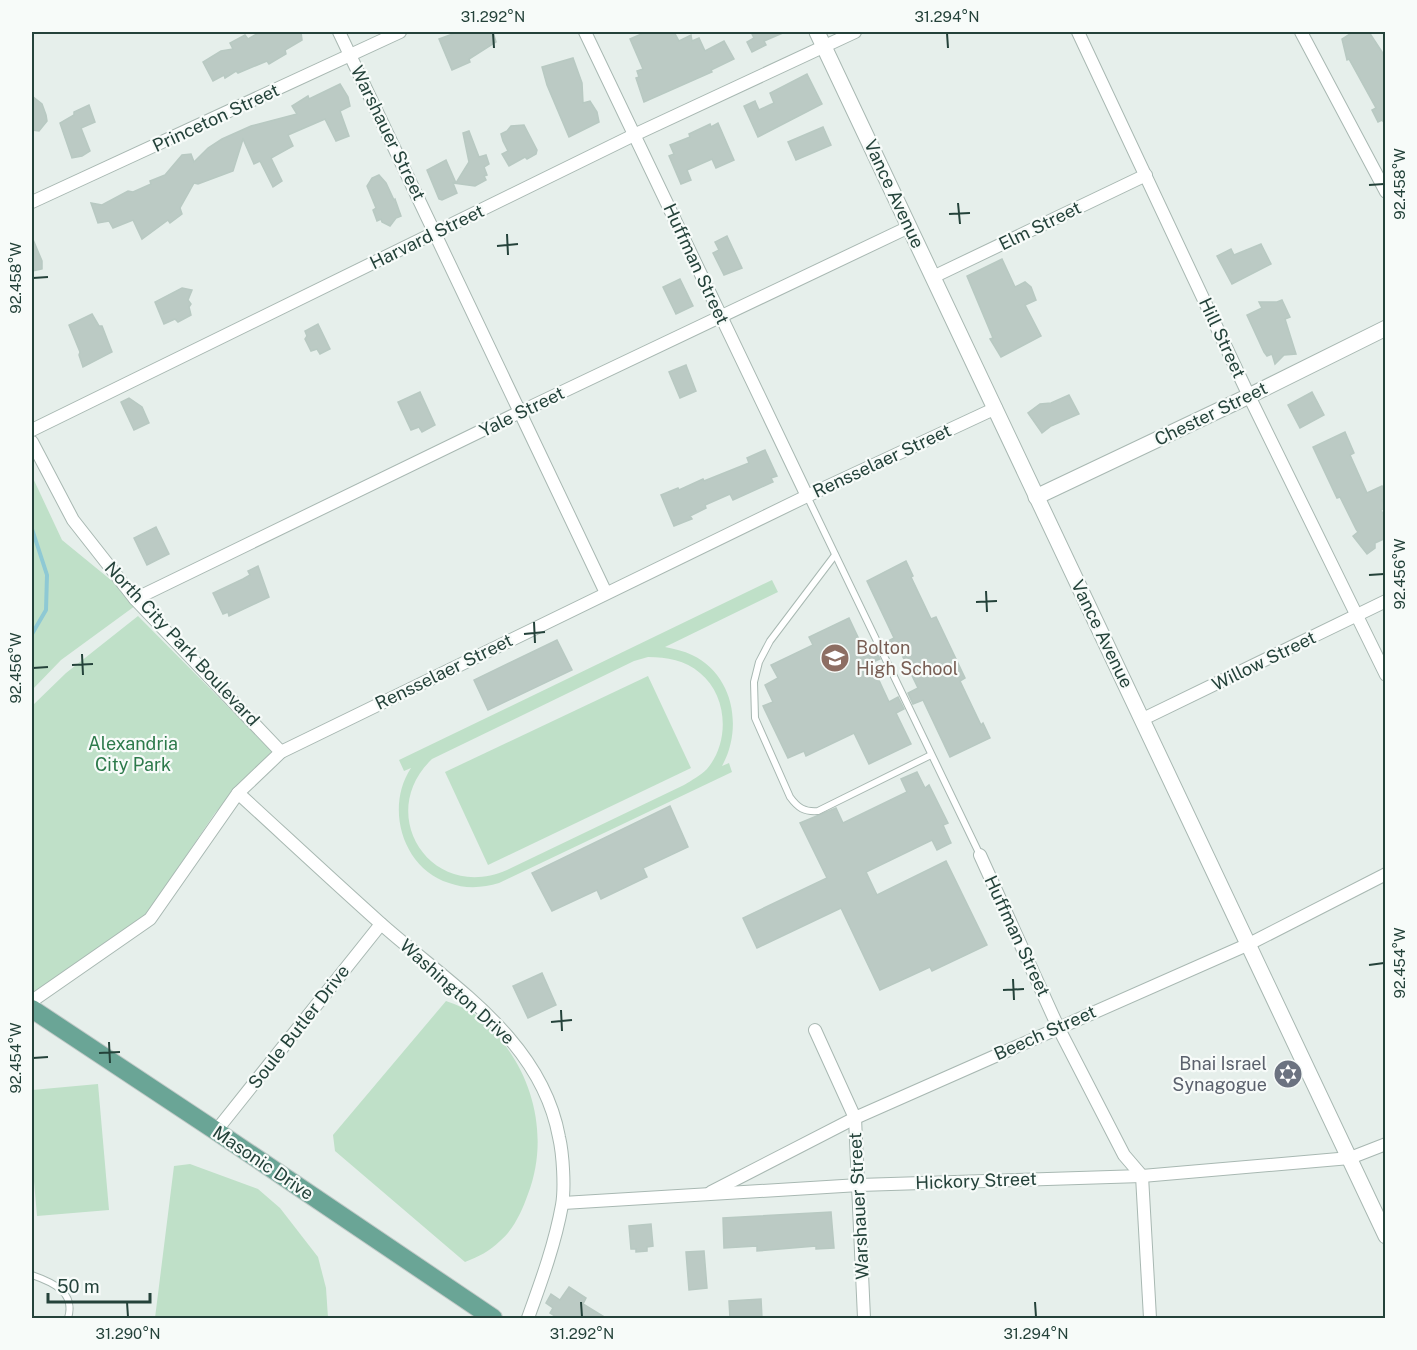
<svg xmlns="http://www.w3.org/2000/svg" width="1417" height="1350" font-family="'Public Sans',sans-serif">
  <rect width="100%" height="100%" fill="#e6efeb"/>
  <g fill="#bfe0c8" fill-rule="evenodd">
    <path d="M32 476 62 540 139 603 61 660 32 690Z"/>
    <path d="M772 580 778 592 665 647C674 649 684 651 692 655 734 675 743 728 722 766L729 763 732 772 499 883C483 888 465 889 449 883 402 868 385 807 411 768L404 771 399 760ZM648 657C667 657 685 660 700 673 728 696 730 742 707 769 700 776 692 780 684 785L507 870C431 903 374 814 432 759L634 661Z"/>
    <path d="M138 616 272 751 215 813 146 915 32 999V706L66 673Z"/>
    <path d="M648 676 691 768 488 865 445 772Z"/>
    <path d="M446 1001C458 1005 469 1010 479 1017 487 1023 495 1032 501 1040 536 1083 548 1142 528 1194 522 1211 514 1229 500 1241 490 1251 478 1257 465 1262L335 1151 333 1135Z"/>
    <path d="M98 1084 109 1210 37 1216 32 1158V1090Z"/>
    <path d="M190 1164 258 1189 280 1208 318 1257 326 1288 328 1318H155L174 1166Z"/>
  </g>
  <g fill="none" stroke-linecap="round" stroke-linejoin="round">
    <path stroke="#8ec9d4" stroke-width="4" d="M32 529 47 575 46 610 32 634"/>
  </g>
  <g fill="#bbcac4" stroke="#b8c9c2" stroke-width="1.5">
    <path d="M260 32H301L302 40 285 50 286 54 269 64 267 61 238 73 236 71 225 78 224 75 213 81 203 62 221 51 233 49 230 43 245 35 248 39Z"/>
    <path d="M458 32H493L496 42 469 59 470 62 452 70 439 39Z"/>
    <path d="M646 32H674L679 41 691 35 692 41 699 38 705 51 724 41 734 59 711 70 712 72 644 102 636 78 639 77 637 71 643 69 630 39Z"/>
    <path d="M751 32H785L764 41 766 45 752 52 747 42 754 38Z"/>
    <path d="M1353 32H1369L1386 58V125L1382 120 1378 122 1372 110 1376 108 1349 59 1347 60 1342 39Z"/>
    <path d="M573 58 582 83 583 103 590 101 597 112 599 122 569 137 547 85 542 67Z"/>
    <path d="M807 74 822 104 758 137 744 106 755 101 759 110 774 103 770 93Z"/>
    <path d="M340 84 348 97 350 106 340 111 349 136 336 141 325 119 288 135 293 146 271 158 282 181 273 187 260 161 254 164 243 139 233 171 198 184 194 183 180 208 182 214 170 223 168 220 142 239 133 220 113 228 109 221 98 223 91 203 102 205 128 191 133 192 151 184 150 181 165 175 182 155 191 154 194 162 208 148 222 139 251 126 297 114 292 106 308 96 309 99Z"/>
    <path d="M32 96 42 104 46 115 47 121 39 131 32 130Z"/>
    <path d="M89 105 95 122 81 128 90 151 82 156 72 158 60 123 74 115V112Z"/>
    <path d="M718 123 734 160 716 168 712 159 687 170 691 180 681 184 669 156 674 154 670 145 690 137 689 134 710 124 711 127Z"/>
    <path d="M524 125 537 150 536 154 527 159 525 157 509 166 502 154 508 151 503 141 501 134 507 131 511 126Z"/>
    <path d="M823 127 831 145 796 160 788 142Z"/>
    <path d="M469 131 479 157 486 155 489 164 484 167 487 175 484 176 486 180 475 186 453 183 457 193 442 200 439 199 427 170 446 160 456 183 469 162 463 133Z"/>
    <path d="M379 175 386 183 394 200 395 199 401 216 396 218 390 226 382 222 381 219 377 221 373 210 376 208 367 186 372 178Z"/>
    <path d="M727 236 742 268 724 275 713 253 719 250 715 242Z"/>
    <path d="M32 237 42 261V269L32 271Z"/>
    <path d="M1261 244 1271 264 1232 284 1217 256 1231 249 1234 255Z"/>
    <path d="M1002 259 1015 287 1025 282 1031 287 1036 300 1025 305 1041 336 1001 357 990 339 993 338 967 276Z"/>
    <path d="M680 279 693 306 676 314 663 287Z"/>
    <path d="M182 288 192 290 188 300 191 304 189 307 191 315 178 322 175 319 164 324 155 302Z"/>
    <path d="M1282 300 1290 317 1285 319 1296 354 1284 355 1275 364 1272 354 1267 356 1264 352 1247 315 1262 308 1259 302H1277Z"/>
    <path d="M92 314 99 326H102L112 352 83 367 79 355 80 352 69 325Z"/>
    <path d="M318 324 330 349 320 354 317 349 311 351 305 339 307 336 305 331Z"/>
    <path d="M686 365 696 391 680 398 669 372Z"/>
    <path d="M420 392 435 425 422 432 419 427 411 430 398 402Z"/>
    <path d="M1312 392 1324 415 1300 428 1288 405Z"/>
    <path d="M1069 395 1079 414 1051 426 1042 433 1028 413 1040 404 1051 403Z"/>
    <path d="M129 398 142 407 149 423 134 430 121 402Z"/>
    <path d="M1345 432 1354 453 1350 455 1367 493 1382 486 1386 492V498L1382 500 1386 508 1381 510 1386 519V538L1375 543V548L1367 554 1353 536 1358 532 1356 529 1340 497 1337 498 1313 447Z"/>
    <path d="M765 450 777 476 771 478 773 482 733 500 730 494 705 505 706 508 690 516 692 519 674 526 661 495 678 488 679 490 703 479 704 481 749 463 747 458Z"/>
    <path d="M156 527 169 554 147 565 134 538Z"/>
    <path d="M906 561 913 576 911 577 931 619 936 617 965 678 960 681 981 725 983 723 990 738 950 757 923 700 913 704 908 693 918 688 899 649 889 654 884 643 894 638 867 581Z"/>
    <path d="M258 566 269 597 229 616 228 612 223 614 213 593 243 579 250 575 248 571Z"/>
    <path d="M849 618 865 652 874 648 880 659 871 663 889 702 898 697 904 709 896 713 911 744 869 764 854 733 806 756 804 751 788 758 763 706 773 702 765 685 778 678 771 665 813 645 809 637Z"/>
    <path d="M557 640 572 670 488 710 474 680Z"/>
    <path d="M917 772 925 788 929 785 948 823 943 825 951 843 937 850 932 840 866 872 877 895 946 861 987 945 932 971 930 967 880 990 841 908 757 948 743 918 827 878 800 823 836 808 843 823 907 792 901 779Z"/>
    <path d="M670 806 688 847 643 868 647 877 601 899 597 890 552 911 532 873Z"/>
    <path d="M542 973 556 1005 528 1018 513 986Z"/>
    <path d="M831 1212 834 1248 816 1249V1246L757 1251V1246L724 1248 723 1218Z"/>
    <path d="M651 1224 653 1246 647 1247V1251L636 1252V1249H631L629 1226Z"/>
    <path d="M704 1251 707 1288 689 1290 686 1252Z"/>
    <path d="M569 1287 586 1298 583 1304 606 1318H558L550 1313 553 1308 546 1303 551 1294 560 1300Z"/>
    <path d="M761 1299 762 1318H730L729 1301Z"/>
  </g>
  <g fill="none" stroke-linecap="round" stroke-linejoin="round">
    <g stroke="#a8b8b2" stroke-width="8">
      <g id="service">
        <path d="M807 496 980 855"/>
        <path d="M835 555 770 641 759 662 754 682 755 718 790 797C798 808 804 812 818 811L931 755"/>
        <path d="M32 1275C52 1282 76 1292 68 1318"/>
      </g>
    </g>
    <g stroke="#a8b8b2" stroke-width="14">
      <g id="minor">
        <path d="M339 32 606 593"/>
        <path d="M585 32 807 496"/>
        <path d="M1078 32 1249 396 1386 675"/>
        <path d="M1301 32 1386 192"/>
        <path d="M32 202 400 32"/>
        <path d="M933 277 1146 175"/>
        <path d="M32 430 634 135 855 32"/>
        <path d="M32 442 73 520 135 599 281 752"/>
        <path d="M135 599 520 412 909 227"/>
        <path d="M1143 719 1386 601"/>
        <path d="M238 793C285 836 331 879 379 922 448 984 541 1038 559 1137 563 1154 565 1188 562 1205 555 1244 541 1282 528 1318"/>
        <path d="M980 855 1058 1027 1124 1155 1142 1176 1150 1318"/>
        <path d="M32 1001 150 919 238 793 281 752 807 496 996 408"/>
        <path d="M815 1030 855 1118 864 1318"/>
        <path d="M216 1131 381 924"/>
        <path d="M711 1192 855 1118 1249 944 1386 874"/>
        <path d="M563 1203 859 1185 1142 1176 1350 1158 1386 1144"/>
      </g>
    </g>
    <g stroke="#a8b8b2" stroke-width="17">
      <g id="tertiary">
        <path d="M817 32 1386 1236"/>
        <path d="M1036 497 1249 396 1386 328"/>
      </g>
    </g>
    <g stroke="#c2cac8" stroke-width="20">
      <path id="primary" d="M32 1009 216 1131 493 1318"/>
    </g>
    <use href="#service" stroke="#fff" stroke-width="6"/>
    <use href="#minor" stroke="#fff" stroke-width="12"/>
    <use href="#tertiary" stroke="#fff" stroke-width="15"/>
    <use href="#primary" stroke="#6aa596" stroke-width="18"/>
  </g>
  <path fill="none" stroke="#24423a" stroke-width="2" d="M493 33 494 48M947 33 948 48M1369 185 1384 184M958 203 960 224M949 214 970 213M507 234 508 255M497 246 518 244M33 278 48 277M1369 575 1384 574M986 591 987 612M976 602 997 601M534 622 535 643M524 634 545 632M82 654 83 675M72 665 93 664M33 668 48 667M1369 965 1384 963M1013 979 1014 1000M1003 990 1024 989M561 1010 562 1031M551 1022 572 1020M109 1042 110 1063M99 1053 120 1052M33 1058 48 1057M127 1302 128 1317M581 1302 582 1317M1035 1302 1036 1317"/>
  <defs>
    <g id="school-disc" transform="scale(1.5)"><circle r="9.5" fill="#8d6e63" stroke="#f7fbf9"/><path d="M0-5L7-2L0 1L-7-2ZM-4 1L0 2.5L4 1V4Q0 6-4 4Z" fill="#fff"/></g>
    <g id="synagogue-disc" transform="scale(1.5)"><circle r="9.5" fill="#6b7280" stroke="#f7fbf9"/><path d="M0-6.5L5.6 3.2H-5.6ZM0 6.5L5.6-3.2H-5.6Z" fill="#fff"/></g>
  </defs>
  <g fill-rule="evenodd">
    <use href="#school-disc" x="835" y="658"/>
    <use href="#synagogue-disc" x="1288" y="1074"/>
  </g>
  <g text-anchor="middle" stroke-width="4.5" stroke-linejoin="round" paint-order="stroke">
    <g font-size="18" fill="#24423a" stroke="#f7fbf9">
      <text transform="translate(216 118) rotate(-25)" y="6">Princeton Street</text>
      <text transform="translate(388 133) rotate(64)" y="6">Warshauer Street</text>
      <text transform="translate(894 194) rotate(65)" y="6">Vance Avenue</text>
      <text transform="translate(1040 226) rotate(-26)" y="6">Elm Street</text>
      <text transform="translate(427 237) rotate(-26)" y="6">Harvard Street</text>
      <text transform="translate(696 264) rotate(65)" y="6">Huffman Street</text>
      <text transform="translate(1222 338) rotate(65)" y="6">Hill Street</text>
      <text transform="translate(522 412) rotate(-26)" y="6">Yale Street</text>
      <text transform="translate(1211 414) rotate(-26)" y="6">Chester Street</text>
      <text transform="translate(882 461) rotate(-25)" y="6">Rensselaer Street</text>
      <text transform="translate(1102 634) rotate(64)" y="6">Vance Avenue</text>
      <text transform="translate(182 644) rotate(47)" y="6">North City Park Boulevard</text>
      <text transform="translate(1264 661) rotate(-26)" y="6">Willow Street</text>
      <text transform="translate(444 672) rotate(-26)" y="6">Rensselaer Street</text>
      <text transform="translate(1017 936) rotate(65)" y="6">Huffman Street</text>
      <text transform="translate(457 992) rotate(42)" y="6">Washington Drive</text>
      <text transform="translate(299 1027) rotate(-52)" y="6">Soule Butler Drive</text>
      <text transform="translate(1045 1033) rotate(-24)" y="6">Beech Street</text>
      <text transform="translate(263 1163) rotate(34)" y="6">Masonic Drive</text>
      <text transform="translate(976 1181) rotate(-2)" y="6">Hickory Street</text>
      <text transform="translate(859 1206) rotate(-93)" y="6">Warshauer Street</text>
    </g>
    <g font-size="18" fill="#785e54" stroke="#f7fbf9" text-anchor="start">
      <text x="856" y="654">Bolton<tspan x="856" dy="21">High School</tspan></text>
    </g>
    <g font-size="18" fill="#2d7a4b" stroke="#f7fbf9">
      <text x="133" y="750">Alexandria<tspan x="133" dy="21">City Park</tspan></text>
    </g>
    <g font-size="18" fill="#5b616d" stroke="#f7fbf9" text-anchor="end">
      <text x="1267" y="1070">Bnai Israel<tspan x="1267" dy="21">Synagogue</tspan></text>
    </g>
  </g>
  <rect width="1417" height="1350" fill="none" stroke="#f7fbf9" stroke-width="66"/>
  <path d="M48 1293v9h102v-9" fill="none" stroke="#24423a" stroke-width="3"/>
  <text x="57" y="1293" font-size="18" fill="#24423a" stroke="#f7fbf9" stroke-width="4.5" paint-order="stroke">50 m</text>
  <rect x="33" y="33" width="1351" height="1284" fill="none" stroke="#24423a" stroke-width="2"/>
  <g font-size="15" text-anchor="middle" fill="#24423a">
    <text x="493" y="22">31.292°N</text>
    <text x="947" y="22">31.294°N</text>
    <text transform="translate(1400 184) rotate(-90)" y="5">92.458°W</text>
    <text transform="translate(16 278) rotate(-90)" y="5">92.458°W</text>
    <text transform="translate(1400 574) rotate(-90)" y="5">92.456°W</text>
    <text transform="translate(16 668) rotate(-90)" y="5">92.456°W</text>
    <text transform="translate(1400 963) rotate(-90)" y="5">92.454°W</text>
    <text transform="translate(16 1058) rotate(-90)" y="5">92.454°W</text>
    <text x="128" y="1339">31.290°N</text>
    <text x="582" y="1339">31.292°N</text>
    <text x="1036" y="1339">31.294°N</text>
  </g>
</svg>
